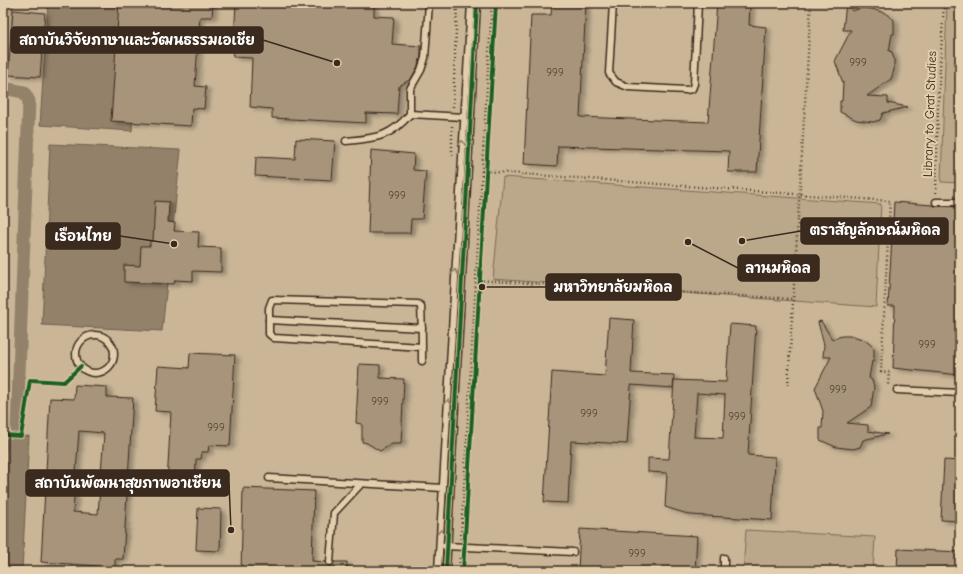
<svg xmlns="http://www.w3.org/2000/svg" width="963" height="574" font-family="'Comic Neue','Playpen Sans Thai',sans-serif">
  <defs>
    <filter id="shadow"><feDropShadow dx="4.5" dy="2.5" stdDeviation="2" flood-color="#0004"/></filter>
  </defs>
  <rect width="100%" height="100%" fill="#d8c4a4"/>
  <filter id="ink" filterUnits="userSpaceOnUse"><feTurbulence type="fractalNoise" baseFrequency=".025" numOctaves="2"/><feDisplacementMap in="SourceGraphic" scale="8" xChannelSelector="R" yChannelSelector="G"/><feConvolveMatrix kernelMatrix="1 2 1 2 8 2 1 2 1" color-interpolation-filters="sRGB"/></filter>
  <g filter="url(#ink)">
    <rect fill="#cab697" x="3" y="3" width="957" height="568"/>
    <g fill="#bba88b" stroke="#7b6954">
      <path d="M3 3H13L8 78H3Z"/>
      <path d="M947 3H960V183L941 182Z"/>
      <path d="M503 177 881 204 876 307 493 279Z"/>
      <path d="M746 530 875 537 873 571H743Z"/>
    </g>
    <g fill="#93816a" stroke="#705e4c">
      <path d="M48 3H140L132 131 40 125Z"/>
      <path d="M50 144 181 150 162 331 42 325Z"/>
      <path d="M29 436 22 571H3V451L6 450V438Z"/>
    </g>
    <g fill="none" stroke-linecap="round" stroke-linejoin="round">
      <path stroke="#93816a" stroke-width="13" d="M3 88 24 92 29 101 17 429"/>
    </g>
    <g fill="#a8947a" stroke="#3b2a1e" fill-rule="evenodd" filter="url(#shadow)">
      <path d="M119 3H213L212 17H200L195 86 206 87 204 109 192 108 191 126 111 121Z"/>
      <path d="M236 3H374V16L394 17 392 44 421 46V57L417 68 411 79 399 86 397 114 366 113V123L272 118V109L250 107 252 58 233 57Z"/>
      <path d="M552 3H586L580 117 708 122 717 3 750 5 749 25 766 27 757 172H728L729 151 558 146 557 166 524 164 531 15H551Z"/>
      <path d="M846 3 852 11 862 8 872 9 885 13 894 20V34H892L889 51 892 52 894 59V70L891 79 867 96 888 97V103L908 107 883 113 880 120 873 122 856 120 840 112V101H842L843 83 835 61 851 30H843Z"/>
      <path d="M13 10 45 13 40 77 8 75Z"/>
      <path d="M296 139 335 141 332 180 255 176 256 157 295 159Z"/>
      <path d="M371 150 414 154 413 170 426 171 422 219H411L410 233H368Z"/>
      <path d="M155 201 169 202 168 222 175 223 174 231 199 232 198 247 221 248V272L193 271V281L175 280 174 284 124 282V265L140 266 141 246H150V241H153Z"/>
      <path d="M894 202 932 205 936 206 960 207V375L893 368 895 306H888Z"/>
      <path d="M609 318 634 320 631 373 674 375 673 388 631 385 627 444 571 441 568 503 544 502 552 372 605 376Z"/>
      <path d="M821 321 832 339 842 336H853L865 340 874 348V361H872L869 378 872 380 874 387 871 407 847 423 868 425V431L888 434 863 440 860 447 853 449 836 447 820 440V428H822L823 411 815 388 831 357H823L824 345 818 322Z"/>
      <path d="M730 324 756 326 748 455 775 457 772 520 691 515 665 507 667 473 648 472V458L669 459 674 380 726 382ZM697 393 725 395 723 438 694 437Z"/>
      <path d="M190 353 235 355 230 446 209 445 208 452H202L201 459H196L195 484 167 483 171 412 155 411 158 366 189 368Z"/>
      <path d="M359 364 380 365V378L404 379 401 444H392L380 451 367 443 362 442V424L356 423Z"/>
      <path d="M75 385 107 387V397L133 398 123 559H115V571H101L99 566 41 562 50 398 74 399ZM79 431 104 433 98 514 73 512Z"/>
      <path d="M944 460 960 461V521L941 520Z"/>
      <path d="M243 488 314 491 312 561 326 562 327 565 330 566 335 562H347V571H241Z"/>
      <path d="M198 508 221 509 220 551 196 550Z"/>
      <path d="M580 529 697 536 695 571H578Z"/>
      <path d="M898 549 960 552V571H897Z"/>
    </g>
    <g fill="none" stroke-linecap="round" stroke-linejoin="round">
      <g stroke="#3b2a1e" stroke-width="9">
        <g id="service">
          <path d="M429 3 425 58 421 70 410 89V114L464 117"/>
          <path d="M613 3 609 73 616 82 628 87 686 90 692 89 694 84 698 3"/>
          <path d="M346 141C375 138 390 138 410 114"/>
          <path d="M936 202H960"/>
          <path d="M269 320 422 328"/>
          <circle cx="95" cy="354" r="19"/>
          <path d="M422 361C422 343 422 325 421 306L418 304 272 300 269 308V334L274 338 422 347"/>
          <path d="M897 390 960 393"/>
          <path d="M269 478 443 488"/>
          <path d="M445 546 573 552"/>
          <path d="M330 562 334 513 361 484"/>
          <path d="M438 571 471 3"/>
          <path d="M446 571 477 3"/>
          <path d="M724 571V558"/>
        </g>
      </g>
      <g stroke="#3b2a1e" stroke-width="2.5" stroke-dasharray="1 3" stroke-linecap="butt">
        <path d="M492 3 482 171 890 201 881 372H889L888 385H890"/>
        <path d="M453 107 457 3"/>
        <path d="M452 155V124"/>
        <path d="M482 171 476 280 793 299"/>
        <path d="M936 193 938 103 944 3"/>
        <path d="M788 385 811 3"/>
        <path d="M461 539 476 280"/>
        <path d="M459 571 460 556"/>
      </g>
      <use href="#service" stroke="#e2cead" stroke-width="6"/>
      <g stroke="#e2cead" stroke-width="6">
        <g id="cycleway">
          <path d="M3 435 21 436 30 380 64 382 81 366"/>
          <path d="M446 571 477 3"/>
          <path d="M463 571 496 3"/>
        </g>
      </g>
      <use href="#cycleway" stroke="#1b5e20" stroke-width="4"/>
    </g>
    <defs><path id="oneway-chevron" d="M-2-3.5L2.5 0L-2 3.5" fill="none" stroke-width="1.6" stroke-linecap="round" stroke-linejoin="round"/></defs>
    <g stroke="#8e7c66">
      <use href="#oneway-chevron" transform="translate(462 143) rotate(-87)"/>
      <use href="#oneway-chevron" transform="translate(455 272) rotate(-87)"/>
      <use href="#oneway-chevron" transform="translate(448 402) rotate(-87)"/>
      <use href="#oneway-chevron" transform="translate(441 532) rotate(-87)"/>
    </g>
  </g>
  <g text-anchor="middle" stroke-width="4" stroke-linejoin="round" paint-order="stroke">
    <g font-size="11" fill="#564435">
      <text x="858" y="66">999</text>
      <text x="555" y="76">999</text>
      <text x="397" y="199">999</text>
      <text x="927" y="348">999</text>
      <text x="838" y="393">999</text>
      <text x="380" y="405">999</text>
      <text x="589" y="417">999</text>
      <text x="737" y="420">999</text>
      <text x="216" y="431">999</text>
      <text x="637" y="557">999</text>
    </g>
    <g font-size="13" fill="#3b2a1e" stroke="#e2cead">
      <text transform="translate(929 114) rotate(-88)" y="5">Library to Grat Studies</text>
    </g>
  </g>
  <path fill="none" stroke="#3b2a1e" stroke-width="1.5" d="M337 63L263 40M742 241L801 231M174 244L120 236M688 242L738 268M482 287L546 287M231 530L229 483"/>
  <g fill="#3b2a1e" stroke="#e2cead" stroke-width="1.5">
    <circle cx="337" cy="63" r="4"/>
    <circle cx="742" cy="241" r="4"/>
    <circle cx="174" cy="244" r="4"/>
    <circle cx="688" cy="242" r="4"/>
    <circle cx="482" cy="287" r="4"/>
    <circle cx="231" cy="530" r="4"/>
  </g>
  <g fill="#3b2a1e" stroke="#3b2a1e" stroke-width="1.5">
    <rect x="11" y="27" width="252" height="26" rx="4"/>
    <rect x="801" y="218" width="147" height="26" rx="4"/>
    <rect x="46" y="223" width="74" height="26" rx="4"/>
    <rect x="738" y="255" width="81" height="26" rx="4"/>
    <rect x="546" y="274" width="135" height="26" rx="4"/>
    <rect x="26" y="470" width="203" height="26" rx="4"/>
  </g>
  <g font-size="14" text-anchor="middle" font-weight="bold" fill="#fff">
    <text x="137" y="45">สถาบันวิจัยภาษาและวัฒนธรรมเอเชีย</text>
    <text x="875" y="235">ตราสัญลักษณ์มหิดล</text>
    <text x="83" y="241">เรือนไทย</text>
    <text x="778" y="273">ลานมหิดล</text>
    <text x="613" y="292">มหาวิทยาลัยมหิดล</text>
    <text x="128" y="488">สถาบันพัฒนาสุขภาพอาเซียน</text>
  </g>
  <rect width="963" height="574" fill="none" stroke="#e2cead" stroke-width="16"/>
  <rect x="8" y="8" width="947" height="558" fill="none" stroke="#3b2a1e" stroke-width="1.5" filter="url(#ink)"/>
</svg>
